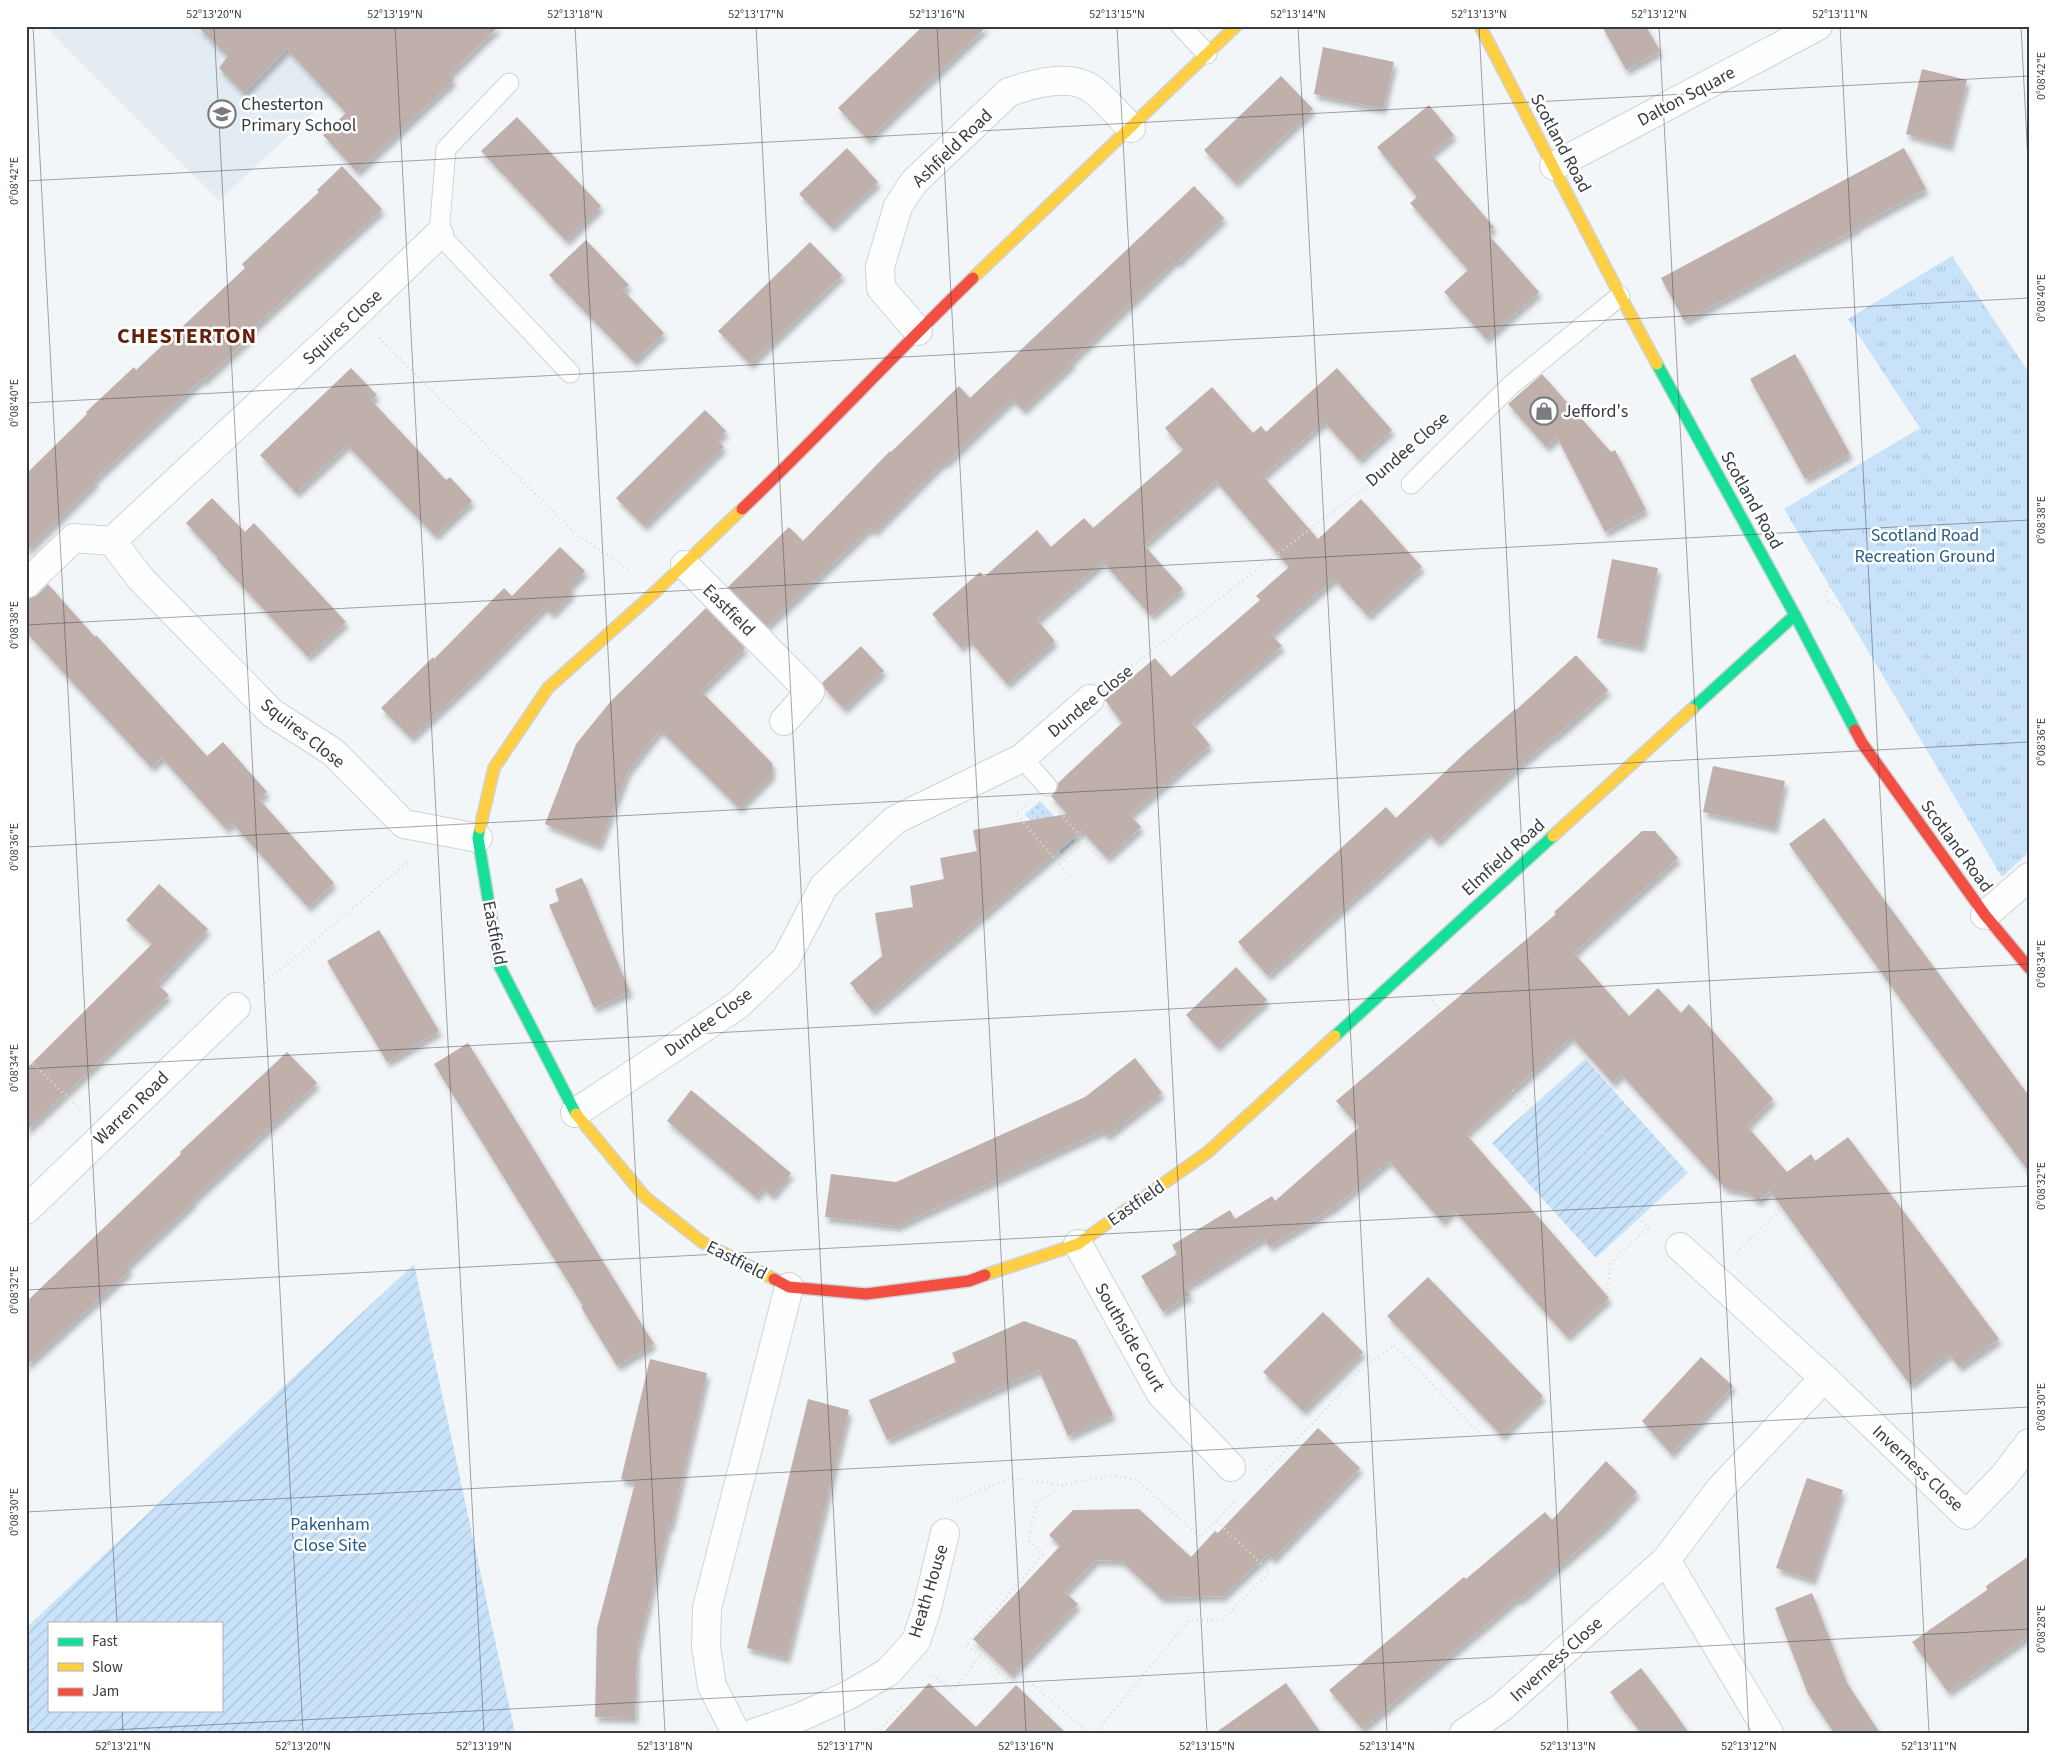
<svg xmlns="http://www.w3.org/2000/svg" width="2055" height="1759" font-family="'Source Sans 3',sans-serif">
  <defs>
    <pattern id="grass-dots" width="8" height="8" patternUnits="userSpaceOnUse" patternTransform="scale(1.25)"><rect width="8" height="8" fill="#c8e2f9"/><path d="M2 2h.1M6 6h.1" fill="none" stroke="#acc3d7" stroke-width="1.8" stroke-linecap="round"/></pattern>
    <pattern id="park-tufts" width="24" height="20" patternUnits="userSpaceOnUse" patternTransform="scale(1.25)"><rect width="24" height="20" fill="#c8e2f9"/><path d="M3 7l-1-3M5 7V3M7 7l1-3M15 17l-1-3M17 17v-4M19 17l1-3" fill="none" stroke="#acc3d7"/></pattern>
    <pattern id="garden-furrows" width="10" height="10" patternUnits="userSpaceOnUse" patternTransform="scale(1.25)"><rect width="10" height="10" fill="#c8e2f9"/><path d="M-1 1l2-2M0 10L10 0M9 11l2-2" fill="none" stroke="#acc3d7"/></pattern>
    <filter id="shadow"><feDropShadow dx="3" dy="5.5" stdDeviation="2.5" flood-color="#0004"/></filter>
  </defs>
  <rect width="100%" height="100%" fill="#f3f6f9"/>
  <path fill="#e3ebf3" d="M45 26H404L219 201Z"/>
  <path fill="url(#grass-dots)" d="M1040 801 1076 840 1061 854 1025 814Z"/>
  <path fill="url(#park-tufts)" d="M1952 256 2029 373V852L2002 877 1784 509 1920 428 1848 319Z"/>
  <g fill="url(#garden-furrows)" fill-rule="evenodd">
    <path d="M1585 1059 1688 1173 1596 1258 1492 1143Z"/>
    <path d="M414 1264 515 1733H26V1628ZM49 1623H221V1710H49Z"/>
  </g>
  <g fill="#c0b0ac" filter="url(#shadow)">
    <path d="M197 26H499L449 75 454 80 357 172 323 135 346 113 287 49 244 93 219 68 228 56Z"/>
    <path d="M923 26H987L868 140 838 108Z"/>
    <path d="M1602 26H1646L1660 51 1626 70Z"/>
    <path d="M1323 47 1394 62 1383 109 1314 94Z"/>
    <path d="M1922 69 1967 80 1950 146 1906 134Z"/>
    <path d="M1281 76 1313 109 1235 183 1204 150Z"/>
    <path d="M1429 105 1454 135 1431 154 1494 227 1487 233 1539 292 1486 339 1444 292 1468 270 1410 203 1417 197 1377 147Z"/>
    <path d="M517 117 601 206 566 241 481 151Z"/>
    <path d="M847 148 878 182 831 227 799 194Z"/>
    <path d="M1904 148 1926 189 1858 226V228L1684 321 1661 278Z"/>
    <path d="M342 166 382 209 248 333 251 336 228 358 203 381 202 379 94 480 96 482 26 552V474L87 414 86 412 134 367 136 370 245 268 242 264 319 192 317 190Z"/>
    <path d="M1194 186 1224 218 1177 263 1175 261 1071 361 1073 363 1023 410 1012 399 945 464 943 462 874 532 870 528 767 626 728 587 789 527 803 541 890 451 891 452 959 386 970 398Z"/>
    <path d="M586 240 629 285 623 290 664 333 634 362 549 275Z"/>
    <path d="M810 242 842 275 750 364 718 331Z"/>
    <path d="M1795 354 1850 454 1805 479 1750 379Z"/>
    <path d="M351 368 377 395 371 400 446 480 450 477 472 501 435 536 347 445 296 493 260 455Z"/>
    <path d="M1337 368 1392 430 1359 460 1324 422 1263 476 1318 539 1361 499 1422 567 1368 616 1334 579 1271 634 1282 646 1192 723 1210 745 1130 815 1141 827 1107 858 1082 831 872 1011 850 983 882 956 875 913 913 907 910 886 944 879 940 858 977 851 973 830 1067 814 1051 796 1057 790 1058 783 1122 723 1105 700 1155 658 1171 677 1260 600 1256 596 1289 567 1216 481 1144 545 1183 589 1151 616 1103 562 1037 620 1055 641 1007 684 969 640 961 648 932 614 980 572 984 577 1037 530 1051 547 1084 518 1093 528 1183 450 1165 428 1212 387 1253 433 1261 426 1266 432Z"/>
    <path d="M1542 374 1611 452 1615 450 1646 510 1605 532 1557 437 1546 447 1508 404Z"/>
    <path d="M705 410 726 431 717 440 724 447 644 526 616 498Z"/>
    <path d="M212 498 245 532 254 523 346 622 308 657 217 559 218 558 186 523Z"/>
    <path d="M560 547 585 571 569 587 573 592 552 614 545 607 478 675 411 738 381 708 433 657 434 659 504 588 512 596Z"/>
    <path d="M1612 559 1658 568 1642 647 1597 638Z"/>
    <path d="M48 584 95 637 96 635 207 756 223 742 267 792 259 799 334 883 308 907 232 823 226 829 162 758 151 767 26 632V599L36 596Z"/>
    <path d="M706 608 745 648 701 691 772 763V775L739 808 660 730 628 771 599 846 545 824 576 744 611 701Z"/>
    <path d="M861 646 884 671 844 709 825 689 822 683Z"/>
    <path d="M1576 655 1608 690 1555 737 1554 736 1521 764 1437 842 1428 832 1268 976 1238 942 1386 807 1396 818 1466 752 1515 709 1516 710Z"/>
    <path d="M1713 766 1785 781 1775 828 1703 812Z"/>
    <path d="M1824 818 2029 1096V1172L1916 1021 1789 844Z"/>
    <path d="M1642 831H1655L1678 858 1574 953 1629 1016 1658 988 1681 1013 1689 1004 1773 1099 1747 1126 1787 1172 1811 1154 1815 1161 1848 1137 1999 1339 1959 1367 1949 1354 1910 1385 1770 1191 1758 1201 1748 1193 1725 1188 1621 1074 1613 1083 1571 1037 1466 1134 1609 1298 1567 1337 1454 1210 1442 1222 1389 1161 1336 1206 1269 1247 1264 1238 1186 1287 1190 1295 1163 1312 1141 1276 1177 1254 1172 1245 1230 1210 1235 1219 1272 1196 1275 1201 1359 1127 1336 1101 1556 914 1554 912Z"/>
    <path d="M582 878 630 992 594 1008 549 905 559 901 555 889Z"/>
    <path d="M159 884 208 929 157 984 169 995 26 1131V1069L152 944 126 920Z"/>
    <path d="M379 930 439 1031 387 1062 327 961Z"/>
    <path d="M1236 967 1267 1000 1217 1047 1186 1015Z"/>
    <path d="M468 1043 654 1344 617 1366 581 1307 583 1306 434 1064Z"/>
    <path d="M287 1052 317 1083 193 1200 194 1202 127 1266 130 1270 26 1366V1302L181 1154 180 1152Z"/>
    <path d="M1135 1058 1162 1093 1107 1136 1102 1131 897 1226 825 1217 831 1174 896 1182 1085 1097Z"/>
    <path d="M691 1090 791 1173 772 1196 763 1188 756 1197 667 1121Z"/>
    <path d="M1428 1277 1543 1396 1502 1436 1387 1316Z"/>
    <path d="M1323 1312 1363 1352 1303 1411 1263 1372Z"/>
    <path d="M1024 1321 1076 1340 1113 1415 1068 1436 1039 1370 887 1440 869 1400 956 1362 952 1353Z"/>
    <path d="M1701 1357 1733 1386 1671 1454 1642 1421Z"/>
    <path d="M650 1359 707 1373 671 1526 669 1525 637 1650 635 1718 595 1717 597 1628 635 1483 621 1479Z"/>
    <path d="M808 1399 849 1410 787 1658 747 1648Z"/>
    <path d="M1318 1428 1360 1468 1273 1559 1268 1554 1223 1596 1161 1598 1121 1561 1096 1560 1065 1592 1078 1604 1011 1675 973 1639 1060 1546 1049 1535 1073 1510 1139 1509 1191 1557 1215 1531 1218 1533Z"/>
    <path d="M1606 1461 1637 1492 1605 1527 1520 1600 1518 1598 1362 1729 1329 1690 1464 1577 1466 1579 1545 1512 1552 1520Z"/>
    <path d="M1807 1478 1843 1490 1813 1580 1776 1568Z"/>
    <path d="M2029 1556V1636L1948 1692 1912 1642 1987 1590 1986 1586Z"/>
    <path d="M1812 1593 1847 1683 1880 1733H1834L1808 1694 1775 1608Z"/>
    <path d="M1641 1668 1672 1709 1689 1733H1641L1610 1692Z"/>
    <path d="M929 1683 976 1727 1016 1685 1066 1733H883Z"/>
    <path d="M1286 1683 1321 1733H1215L1256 1704Z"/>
  </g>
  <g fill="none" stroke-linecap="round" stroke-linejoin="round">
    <g stroke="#cfd3d7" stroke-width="21">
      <g id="lane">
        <path d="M1181 26 1207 54"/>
        <path d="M509 83 446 149 439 234 570 373"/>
        <path d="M1411 484 1511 385 1620 296"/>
        <path d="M1022 758 1047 786"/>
      </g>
    </g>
    <g stroke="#cfd3d7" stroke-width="30">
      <g id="street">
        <path d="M1554 166 1818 26"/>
        <path d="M918 331 881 288 880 267 898 206 914 182 1009 92C1033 84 1066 74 1089 87 1101 94 1121 118 1131 128"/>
        <path d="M112 541 141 579 272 713 333 752 404 824 478 838"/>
        <path d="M685 565 810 692 784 721"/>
        <path d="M26 584 74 538 112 541 355 315 439 234"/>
        <path d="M1985 915 2029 877"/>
        <path d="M575 1113 738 1005 786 959 824 886 895 820 1022 758 1090 699"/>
        <path d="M26 1210 236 1007"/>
        <path d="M1078 1244 1161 1394 1231 1467"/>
        <path d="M1680 1247 1824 1378 1966 1515 2004 1476 2029 1443"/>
        <path d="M1666 1560 1769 1733"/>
        <path d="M736 1733 712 1686 706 1646 707 1608 789 1287"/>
        <path d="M754 1733 798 1718 849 1695 888 1672 916 1641 927 1608 945 1533"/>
        <path d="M1464 1733 1502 1707 1666 1560 1720 1489 1824 1378"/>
      </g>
    </g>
    <g stroke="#cfd3d7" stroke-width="14">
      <g id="fast">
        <path d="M1657 364 1795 615 1855 730"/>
        <path d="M1692 709 1795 615"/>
        <path d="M480 828 478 838 499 965 576 1114"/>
        <path d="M1335 1036 1553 836"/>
      </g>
    </g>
    <g stroke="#cfd3d7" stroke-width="14">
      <g id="slow">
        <path d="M1480 26C1539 138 1596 252 1657 364"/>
        <path d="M973 278 1236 26"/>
        <path d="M480 828 494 768 548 688 654 593 742 509"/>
        <path d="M1553 836 1692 709"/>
        <path d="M576 1114 645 1197 702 1242 774 1279"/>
        <path d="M985 1275 1078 1244 1208 1152 1335 1036"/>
      </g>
    </g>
    <g stroke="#cfd3d7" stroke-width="14">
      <g id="jam">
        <path d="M742 509C821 434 894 354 973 278"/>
        <path d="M1855 730 1862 743 1985 915 2029 968"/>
        <path d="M774 1279 789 1287 866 1294 969 1281 985 1275"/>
      </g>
    </g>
    <g stroke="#dadcdd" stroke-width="3" stroke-dasharray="1 4" stroke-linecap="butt">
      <path d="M379 338 577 535 629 569"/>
      <path d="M1824 596 1845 562"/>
      <path d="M1828 601 2029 718"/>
      <path d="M2006 622 2029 672"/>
      <path d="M1116 678 1383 473"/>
      <path d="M1026 805 1016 814 1074 881"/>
      <path d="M1060 813 1101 860"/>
      <path d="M2005 852 2029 766"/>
      <path d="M1060 864 1085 840"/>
      <path d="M261 986 410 860"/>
      <path d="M1429 997 1442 1012"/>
      <path d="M26 1057 81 1110"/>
      <path d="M1513 1090 1546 1126 1573 1101 1604 1134 1560 1175 1529 1141 1546 1126"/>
      <path d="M1582 1154 1650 1230"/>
      <path d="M1736 1253 1782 1208"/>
      <path d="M1607 1294 1611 1263 1647 1228"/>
      <path d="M1266 1470 1317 1419 1358 1372 1394 1345 1481 1435"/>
      <path d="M957 1501 1010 1478 1063 1485"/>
      <path d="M980 1656 1011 1683 1020 1674 1089 1733"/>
      <path d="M933 1675 952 1691 980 1656 966 1645 1043 1554 1028 1539 1037 1503 1063 1485 1111 1475 1137 1480 1200 1537 1235 1501"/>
      <path d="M291 1733 337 1690 425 1600"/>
      <path d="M876 1733 904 1704"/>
      <path d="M1095 1733 1189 1620H1222L1270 1572 1216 1521"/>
    </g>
    <use href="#lane" stroke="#fdfefe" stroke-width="19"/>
    <use href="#street" stroke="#fdfefe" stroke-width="28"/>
    <use href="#fast" stroke="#16e098" stroke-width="11"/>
    <use href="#slow" stroke="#ffcf43" stroke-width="11"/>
    <use href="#jam" stroke="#f24e42" stroke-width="11"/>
  </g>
  <path fill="none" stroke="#353b41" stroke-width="1" stroke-opacity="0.45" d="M33 26 117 1623M214 26 303 1733M395 26 484 1733M575 26 665 1733M756 26 845 1733M937 26 1026 1733M1117 26 1207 1733M1298 26 1387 1733M1479 26 1568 1733M1659 26 1749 1733M1840 26 1929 1733M2021 26 2029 182M26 181 2029 76M26 403 2029 298M26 625 2029 520M26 847 2029 742M26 1069 2029 964M26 1290 2029 1186M26 1512 2029 1407M122 1710 123 1733M55 1733 2029 1629"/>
  <defs>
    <g id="school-ring" transform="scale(1.4375)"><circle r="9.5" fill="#fff" stroke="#787c81" stroke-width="1.5"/><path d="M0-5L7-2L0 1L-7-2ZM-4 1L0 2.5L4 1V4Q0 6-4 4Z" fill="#787c81"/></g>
    <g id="shop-ring" transform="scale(1.4375)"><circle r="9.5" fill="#fff" stroke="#787c81" stroke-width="1.5"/><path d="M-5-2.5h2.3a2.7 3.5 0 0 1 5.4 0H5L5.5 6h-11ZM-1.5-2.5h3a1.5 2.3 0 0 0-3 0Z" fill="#787c81"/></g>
  </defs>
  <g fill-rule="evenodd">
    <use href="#school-ring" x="222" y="114"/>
    <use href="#shop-ring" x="1544" y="411"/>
  </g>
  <g text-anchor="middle" stroke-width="5" stroke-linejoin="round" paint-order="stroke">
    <g font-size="18" fill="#353b41" stroke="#fff">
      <text transform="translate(1686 96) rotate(-28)" y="6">Dalton Square</text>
      <text transform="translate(1561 143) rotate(62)" y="6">Scotland Road</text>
      <text transform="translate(952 148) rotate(-44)" y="6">Ashfield Road</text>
      <text transform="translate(342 327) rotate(-43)" y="6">Squires Close</text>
      <text transform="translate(1407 449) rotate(-41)" y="6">Dundee Close</text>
      <text transform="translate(1752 500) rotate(61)" y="6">Scotland Road</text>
      <text transform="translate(729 610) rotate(45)" y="6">Eastfield</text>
      <text transform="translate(1090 701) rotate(-39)" y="6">Dundee Close</text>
      <text transform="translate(303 733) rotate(38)" y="6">Squires Close</text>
      <text transform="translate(1957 846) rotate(54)" y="6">Scotland Road</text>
      <text transform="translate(1503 857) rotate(-42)" y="6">Elmfield Road</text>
      <text transform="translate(495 933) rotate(79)" y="6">Eastfield</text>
      <text transform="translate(708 1022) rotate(-36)" y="6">Dundee Close</text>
      <text transform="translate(131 1108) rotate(-44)" y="6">Warren Road</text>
      <text transform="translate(1136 1203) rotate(-35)" y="6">Eastfield</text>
      <text transform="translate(737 1260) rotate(27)" y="6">Eastfield</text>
      <text transform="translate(1130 1337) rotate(60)" y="6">Southside Court</text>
      <text transform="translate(1918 1468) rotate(43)" y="6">Inverness Close</text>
      <text transform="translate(928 1591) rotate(-73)" y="6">Heath House</text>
      <text transform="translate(1556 1659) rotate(-42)" y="6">Inverness Close</text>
    </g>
    <g font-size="18" fill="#353b41" stroke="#fff" text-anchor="start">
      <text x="241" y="110">Chesterton<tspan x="241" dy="21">Primary School</tspan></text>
      <text x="1563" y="417">Jefford's</text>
    </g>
    <g font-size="18" fill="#265c88" stroke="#fff">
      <text x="1925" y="541">Scotland Road<tspan x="1925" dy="21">Recreation Ground</tspan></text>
      <text x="330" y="1530">Pakenham<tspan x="330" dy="21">Close Site</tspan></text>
    </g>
    <g font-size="22" font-weight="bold" letter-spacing="1" fill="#64220c" stroke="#fff">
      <text x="187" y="343">CHESTERTON</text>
    </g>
  </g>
  <rect width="2055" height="1759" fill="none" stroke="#ffffff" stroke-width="55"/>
  <rect x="48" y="1622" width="175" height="90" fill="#ffffff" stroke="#aeb1b3"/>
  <rect x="58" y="1638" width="25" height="8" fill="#16e098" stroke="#aeb1b3"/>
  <text x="92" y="1646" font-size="15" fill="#353b41">Fast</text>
  <rect x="58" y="1663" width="25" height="8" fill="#ffcf43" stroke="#aeb1b3"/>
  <text x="92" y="1672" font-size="15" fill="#353b41">Slow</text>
  <rect x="58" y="1688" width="25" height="8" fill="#f24e42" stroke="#aeb1b3"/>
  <text x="92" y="1696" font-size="15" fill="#353b41">Jam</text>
  <rect x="28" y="28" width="2000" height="1704" fill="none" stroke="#353b41" stroke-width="2"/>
  <g font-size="12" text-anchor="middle" fill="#353b41">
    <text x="214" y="18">52°13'20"N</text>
    <text x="395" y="18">52°13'19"N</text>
    <text x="575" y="18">52°13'18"N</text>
    <text x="756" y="18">52°13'17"N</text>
    <text x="937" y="18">52°13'16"N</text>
    <text x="1117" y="18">52°13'15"N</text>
    <text x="1298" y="18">52°13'14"N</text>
    <text x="1479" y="18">52°13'13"N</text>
    <text x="1659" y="18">52°13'12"N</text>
    <text x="1840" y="18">52°13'11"N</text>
    <text transform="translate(2041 76) rotate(-90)" y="4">0°08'42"E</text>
    <text transform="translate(14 181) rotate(-90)" y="4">0°08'42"E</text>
    <text transform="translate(2041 298) rotate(-90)" y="4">0°08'40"E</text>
    <text transform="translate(14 403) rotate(-90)" y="4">0°08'40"E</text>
    <text transform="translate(2041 520) rotate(-90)" y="4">0°08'38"E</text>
    <text transform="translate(14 625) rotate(-90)" y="4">0°08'38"E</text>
    <text transform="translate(2041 742) rotate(-90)" y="4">0°08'36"E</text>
    <text transform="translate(14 847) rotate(-90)" y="4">0°08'36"E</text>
    <text transform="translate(2041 964) rotate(-90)" y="4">0°08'34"E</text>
    <text transform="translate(14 1068) rotate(-90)" y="4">0°08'34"E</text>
    <text transform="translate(2041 1186) rotate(-90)" y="4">0°08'32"E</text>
    <text transform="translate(14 1290) rotate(-90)" y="4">0°08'32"E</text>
    <text transform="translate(2041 1407) rotate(-90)" y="4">0°08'30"E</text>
    <text transform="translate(14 1512) rotate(-90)" y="4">0°08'30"E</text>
    <text transform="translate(2041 1629) rotate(-90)" y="4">0°08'28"E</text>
    <text x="123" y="1750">52°13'21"N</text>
    <text x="303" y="1750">52°13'20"N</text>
    <text x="484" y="1750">52°13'19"N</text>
    <text x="665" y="1750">52°13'18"N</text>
    <text x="845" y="1750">52°13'17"N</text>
    <text x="1026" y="1750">52°13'16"N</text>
    <text x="1207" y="1750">52°13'15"N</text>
    <text x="1387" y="1750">52°13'14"N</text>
    <text x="1568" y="1750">52°13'13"N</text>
    <text x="1749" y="1750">52°13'12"N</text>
    <text x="1929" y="1750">52°13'11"N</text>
  </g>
</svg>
